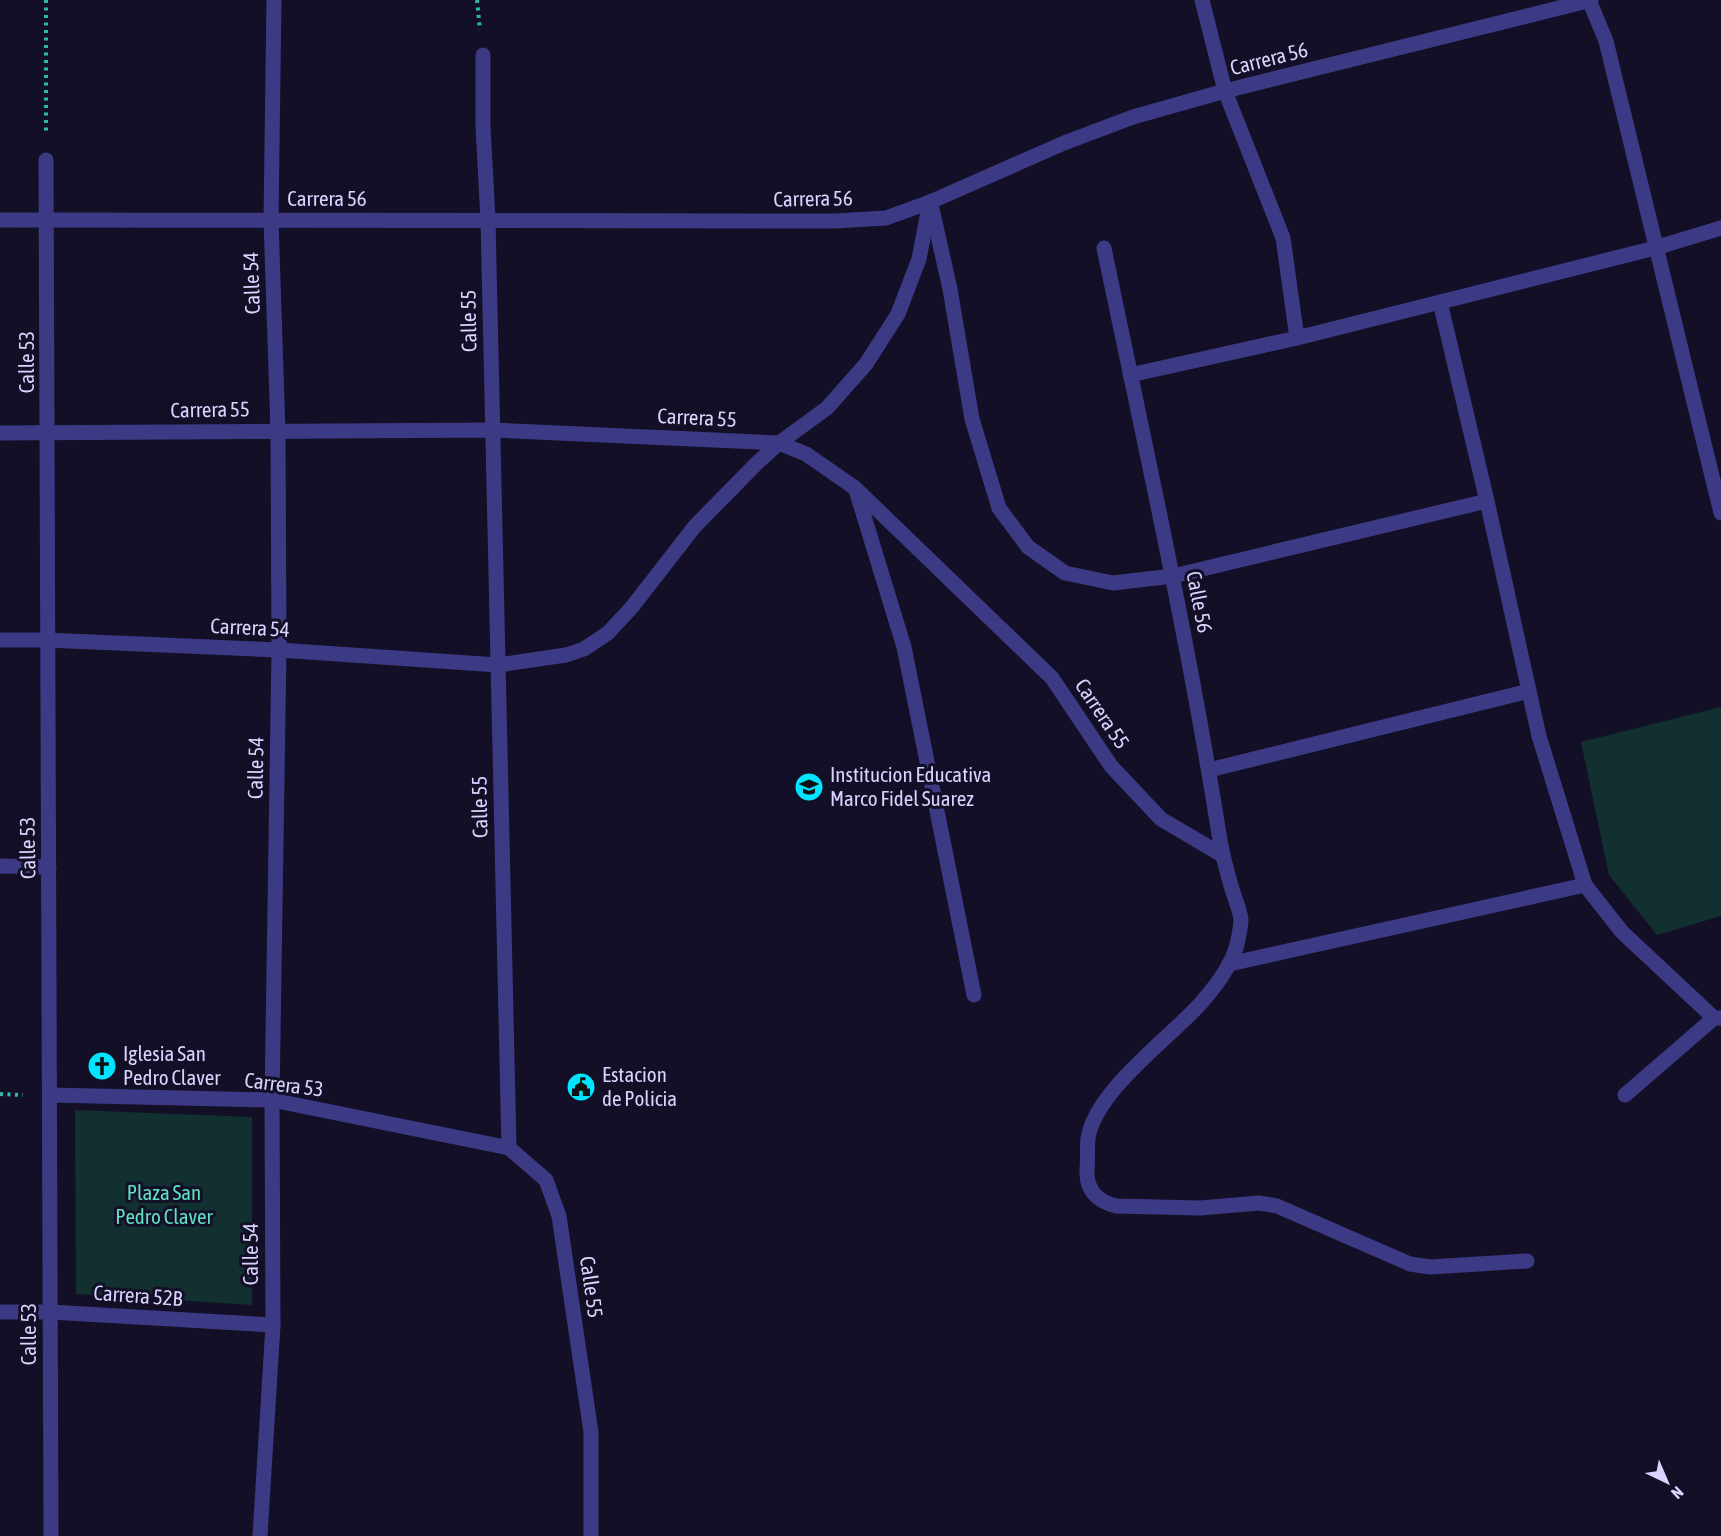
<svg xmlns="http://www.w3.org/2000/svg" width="1721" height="1536" font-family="'Asap Condensed',sans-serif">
  <rect width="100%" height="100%" fill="#130f26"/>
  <g fill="#12302f">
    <path d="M1721 707V916L1657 935 1609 875 1581 742Z"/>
    <path d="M75 1110 252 1117V1305L76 1294Z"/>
  </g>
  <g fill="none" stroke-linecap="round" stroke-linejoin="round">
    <g stroke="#2fb8b0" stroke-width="4" stroke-dasharray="3 4.5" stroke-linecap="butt">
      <path d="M46 0V134"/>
      <path d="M477 0 480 30"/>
      <path d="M0 1094 23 1095"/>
    </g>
    <g stroke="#3d3a85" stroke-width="15">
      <path d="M1440 302 1487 501 1539 736"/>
      <path d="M1130 375 1297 338 1655 248 1721 228"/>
      <path d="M1173 576 1487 501"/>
      <path d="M1209 770 1529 691"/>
      <path d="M1229 964 1585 885"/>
      <path d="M50 1095 272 1100"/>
    </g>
    <g stroke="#3d3a85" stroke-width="15">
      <path d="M1202 0 1225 91 1283 238 1297 338"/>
      <path d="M1589 0 1606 41 1721 513"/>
      <path d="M483 55V127L488 220 509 1148 546 1180 559 1216 591 1432V1536"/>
      <path d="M46 160 51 1536"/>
      <path d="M932 209 950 289 972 419 999 508 1028 547 1065 573 1113 583 1173 576"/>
      <path d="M0 220 835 221 886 218 930 202 1064 143 1133 117 1225 91 1591 0"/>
      <path d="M1104 248C1144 441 1187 633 1218 828 1221 849 1226 869 1232 889 1235 899 1240 910 1241 920 1241 926 1239 934 1238 940 1234 963 1216 986 1201 1003 1170 1038 1096 1090 1088 1138 1087 1148 1088 1159 1087 1169 1086 1189 1096 1201 1116 1206L1200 1208 1259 1203 1277 1206 1410 1264 1430 1267 1527 1261"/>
      <path d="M0 433 493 430 779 443 806 454 855 488 1052 678 1111 766 1161 819 1222 855"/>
      <path d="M856 490 904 647 974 995"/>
      <path d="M0 640H46L279 650 498 665 566 655 584 649 608 633 632 607 695 526 757 463 779 443 827 408 866 364 898 314 919 259 930 202"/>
      <path d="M1539 736 1585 885 1622 932 1714 1018"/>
      <path d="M0 866 49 867"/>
      <path d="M1625 1095 1714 1018H1721"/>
      <path d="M272 1100 509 1148"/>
      <path d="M0 1312H50L273 1325"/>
      <path d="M260 1536 273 1325 272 1100 279 650 278 431 271 220 274 0"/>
    </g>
  </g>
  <defs>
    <g id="school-disc" transform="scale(1.5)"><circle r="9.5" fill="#00e5ff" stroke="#130f26"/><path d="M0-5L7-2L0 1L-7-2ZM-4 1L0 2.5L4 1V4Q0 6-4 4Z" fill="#111"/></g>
    <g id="church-disc" transform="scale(1.5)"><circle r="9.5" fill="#00e5ff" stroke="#130f26"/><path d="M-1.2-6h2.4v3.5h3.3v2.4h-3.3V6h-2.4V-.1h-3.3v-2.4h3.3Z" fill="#111"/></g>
    <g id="civic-disc" transform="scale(1.5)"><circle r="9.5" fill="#00e5ff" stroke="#130f26"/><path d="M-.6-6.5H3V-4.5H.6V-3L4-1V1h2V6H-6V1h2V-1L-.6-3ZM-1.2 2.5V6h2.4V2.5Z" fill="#111"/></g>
  </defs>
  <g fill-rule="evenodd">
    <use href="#school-disc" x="809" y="787"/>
    <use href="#church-disc" x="102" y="1066"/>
    <use href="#civic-disc" x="581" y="1087"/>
  </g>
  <g text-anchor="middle" stroke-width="6" stroke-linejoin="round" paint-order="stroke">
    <g font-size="21" fill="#d9d4ff" stroke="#130f26">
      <text transform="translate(1269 59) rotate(-14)" y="7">Carrera 56</text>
      <text x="327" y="206">Carrera 56</text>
      <text transform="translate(813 199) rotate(-1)" y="7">Carrera 56</text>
      <text transform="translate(252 283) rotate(-92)" y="7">Calle 54</text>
      <text transform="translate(469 321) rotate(-91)" y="7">Calle 55</text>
      <text transform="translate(27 362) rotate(-90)" y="7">Calle 53</text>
      <text transform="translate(210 410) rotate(-1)" y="7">Carrera 55</text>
      <text transform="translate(697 418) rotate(3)" y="7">Carrera 55</text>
      <text transform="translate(1199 602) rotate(79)" y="7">Calle 56</text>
      <text transform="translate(250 628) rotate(3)" y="7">Carrera 54</text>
      <text transform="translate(1102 714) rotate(56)" y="7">Carrera 55</text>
      <text transform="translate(256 768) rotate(-89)" y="7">Calle 54</text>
      <text transform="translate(480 807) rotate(-91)" y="7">Calle 55</text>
      <text transform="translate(28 848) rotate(-91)" y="7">Calle 53</text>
      <text transform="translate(284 1085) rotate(7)" y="7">Carrera 53</text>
      <text transform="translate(251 1254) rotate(-90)" y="7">Calle 54</text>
      <text transform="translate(591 1287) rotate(82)" y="7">Calle 55</text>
      <text transform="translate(138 1296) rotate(4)" y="7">Carrera 52B</text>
      <text transform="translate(29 1334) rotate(-90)" y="7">Calle 53</text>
    </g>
    <g font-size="21" fill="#d9d4ff" stroke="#130f26" text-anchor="start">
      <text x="830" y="782">Institucion Educativa<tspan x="830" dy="24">Marco Fidel Suarez</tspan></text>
      <text x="123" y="1061">Iglesia San<tspan x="123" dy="24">Pedro Claver</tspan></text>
      <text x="602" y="1082">Estacion<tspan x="602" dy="24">de Policia</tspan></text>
    </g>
    <g font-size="21" fill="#5fe0c0" stroke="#130f26">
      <text x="164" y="1200">Plaza San<tspan x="164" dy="24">Pedro Claver</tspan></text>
    </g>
  </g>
  <g transform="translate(1667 1482) rotate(136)" stroke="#130f26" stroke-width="4.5" paint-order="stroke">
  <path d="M0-4.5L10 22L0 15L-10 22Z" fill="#d9d4ff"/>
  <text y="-9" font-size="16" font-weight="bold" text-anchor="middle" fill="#d9d4ff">N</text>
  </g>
</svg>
